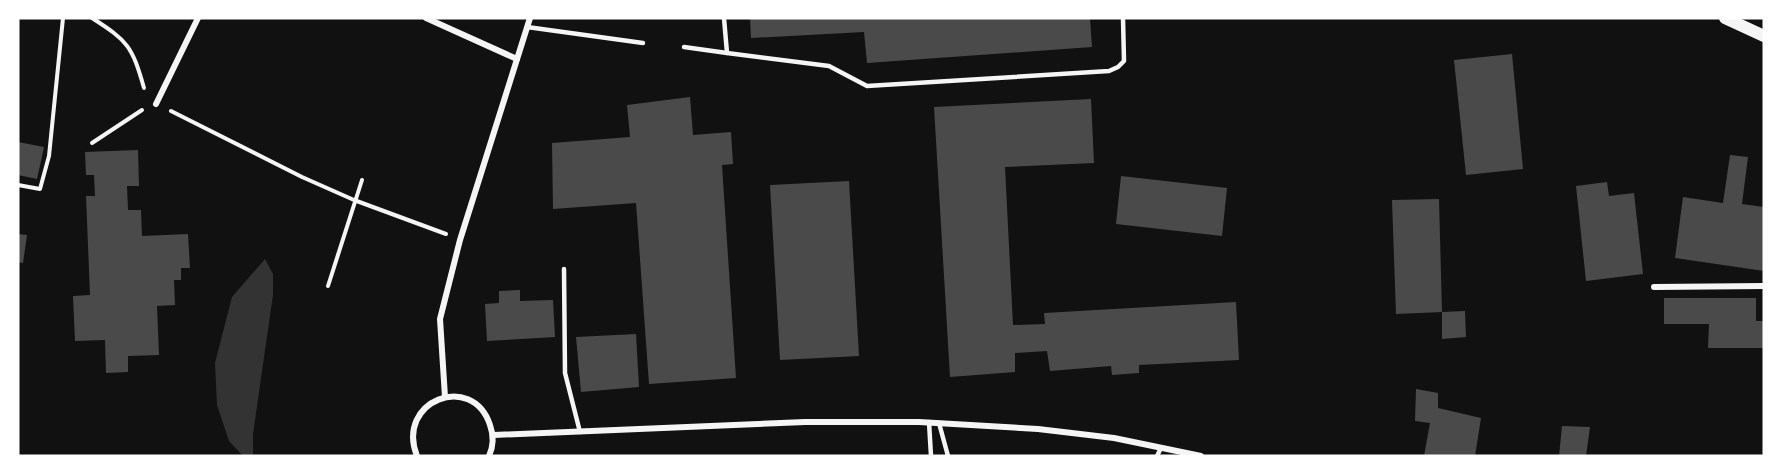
<svg xmlns="http://www.w3.org/2000/svg" width="1782" height="474" font-family="Ubuntu,sans-serif">
  <rect width="100%" height="100%" fill="#111"/>
  <path fill="#333" d="M265 259 273 274V295L253 434V456H243L229 441 217 405 215 363 232 297Z"/>
  <g fill="#4a4a4a">
    <path d="M750 18H1090L1092 47 867 63 864 32 751 38Z"/>
    <path d="M1512 54 1523 169 1466 175 1454 60Z"/>
    <path d="M690 97 693 135 731 132 733 164 722 165 736 378 649 384 636 203 553 209 552 143 630 137 627 105Z"/>
    <path d="M1091 99 1094 163 1005 167 1013 325 1045 324 1044 313 1236 302 1239 360 1139 365V373L1112 375 1111 366 1050 371 1047 351 1015 353V372L950 377 934 107Z"/>
    <path d="M18 142 44 147 37 179 18 175Z"/>
    <path d="M138 150 139 186H127L128 210H141L142 236 188 234 190 268H181V280H174L175 305 157 306 159 355 128 356V372L106 373 105 340 75 341 73 296 90 295 86 196H95L94 175H86L85 152Z"/>
    <path d="M1730 155 1748 157 1742 204 1764 207V271L1675 258 1683 197 1723 203Z"/>
    <path d="M1121 176 1227 188 1222 236 1116 224Z"/>
    <path d="M849 181 859 356 780 360 770 185Z"/>
    <path d="M1607 182 1609 196 1634 193 1643 274 1586 281 1576 186Z"/>
    <path d="M1439 199 1442 312 1396 314 1392 200Z"/>
    <path d="M18 234 27 235 23 263 18 262Z"/>
    <path d="M520 290V301L553 300 555 337 487 341 485 304 499 303V291Z"/>
    <path d="M1664 298H1756V321H1764V348H1708L1709 324H1664Z"/>
    <path d="M1465 311 1466 337 1442 339V312Z"/>
    <path d="M636 334 639 387 581 392 576 337Z"/>
    <path d="M1416 389 1438 393V408L1481 418 1475 456H1424L1430 423 1415 421Z"/>
    <path d="M1562 426 1590 427 1586 456H1559Z"/>
  </g>
  <g fill="none" stroke-linecap="round" stroke-linejoin="round">
    <g stroke="#f5f5f5" stroke-width="4">
      <path d="M92 18C128 41 132 46 144 88"/>
      <path d="M171 111 302 177 354 200 446 234"/>
      <path d="M92 143 142 110"/>
      <path d="M18 185 40 189 49 156 63 18"/>
      <path d="M328 286 362 180"/>
    </g>
    <g stroke="#f5f5f5" stroke-width="4.5">
      <path d="M724 18 727 53 829 66 867 86 1109 71 1118 67 1124 61 1123 18"/>
      <path d="M527 27 643 43"/>
      <path d="M684 47 727 53"/>
      <path d="M564 269 565 373 580 432"/>
      <path d="M929 422 931 456"/>
      <path d="M939 423 948 456"/>
      <path d="M1157 456 1161 448"/>
    </g>
    <g stroke="#f5f5f5" stroke-width="6">
      <path d="M426 18 517 59"/>
      <path d="M156 104 198 18"/>
      <path d="M1654 287 1764 286"/>
      <path d="M445 397 440 319 460 240 530 18"/>
      <path d="M494 435 805 422H919L1038 429 1114 438 1201 456"/>
      <path d="M417 456C395 401 472 371 490 425 494 436 494 445 489 456"/>
    </g>
    <path stroke="#f5f5f5" stroke-width="12" d="M1725 18 1764 36"/>
  </g>
  <rect width="1782" height="474" fill="none" stroke="#ffffff" stroke-width="39"/>
</svg>
